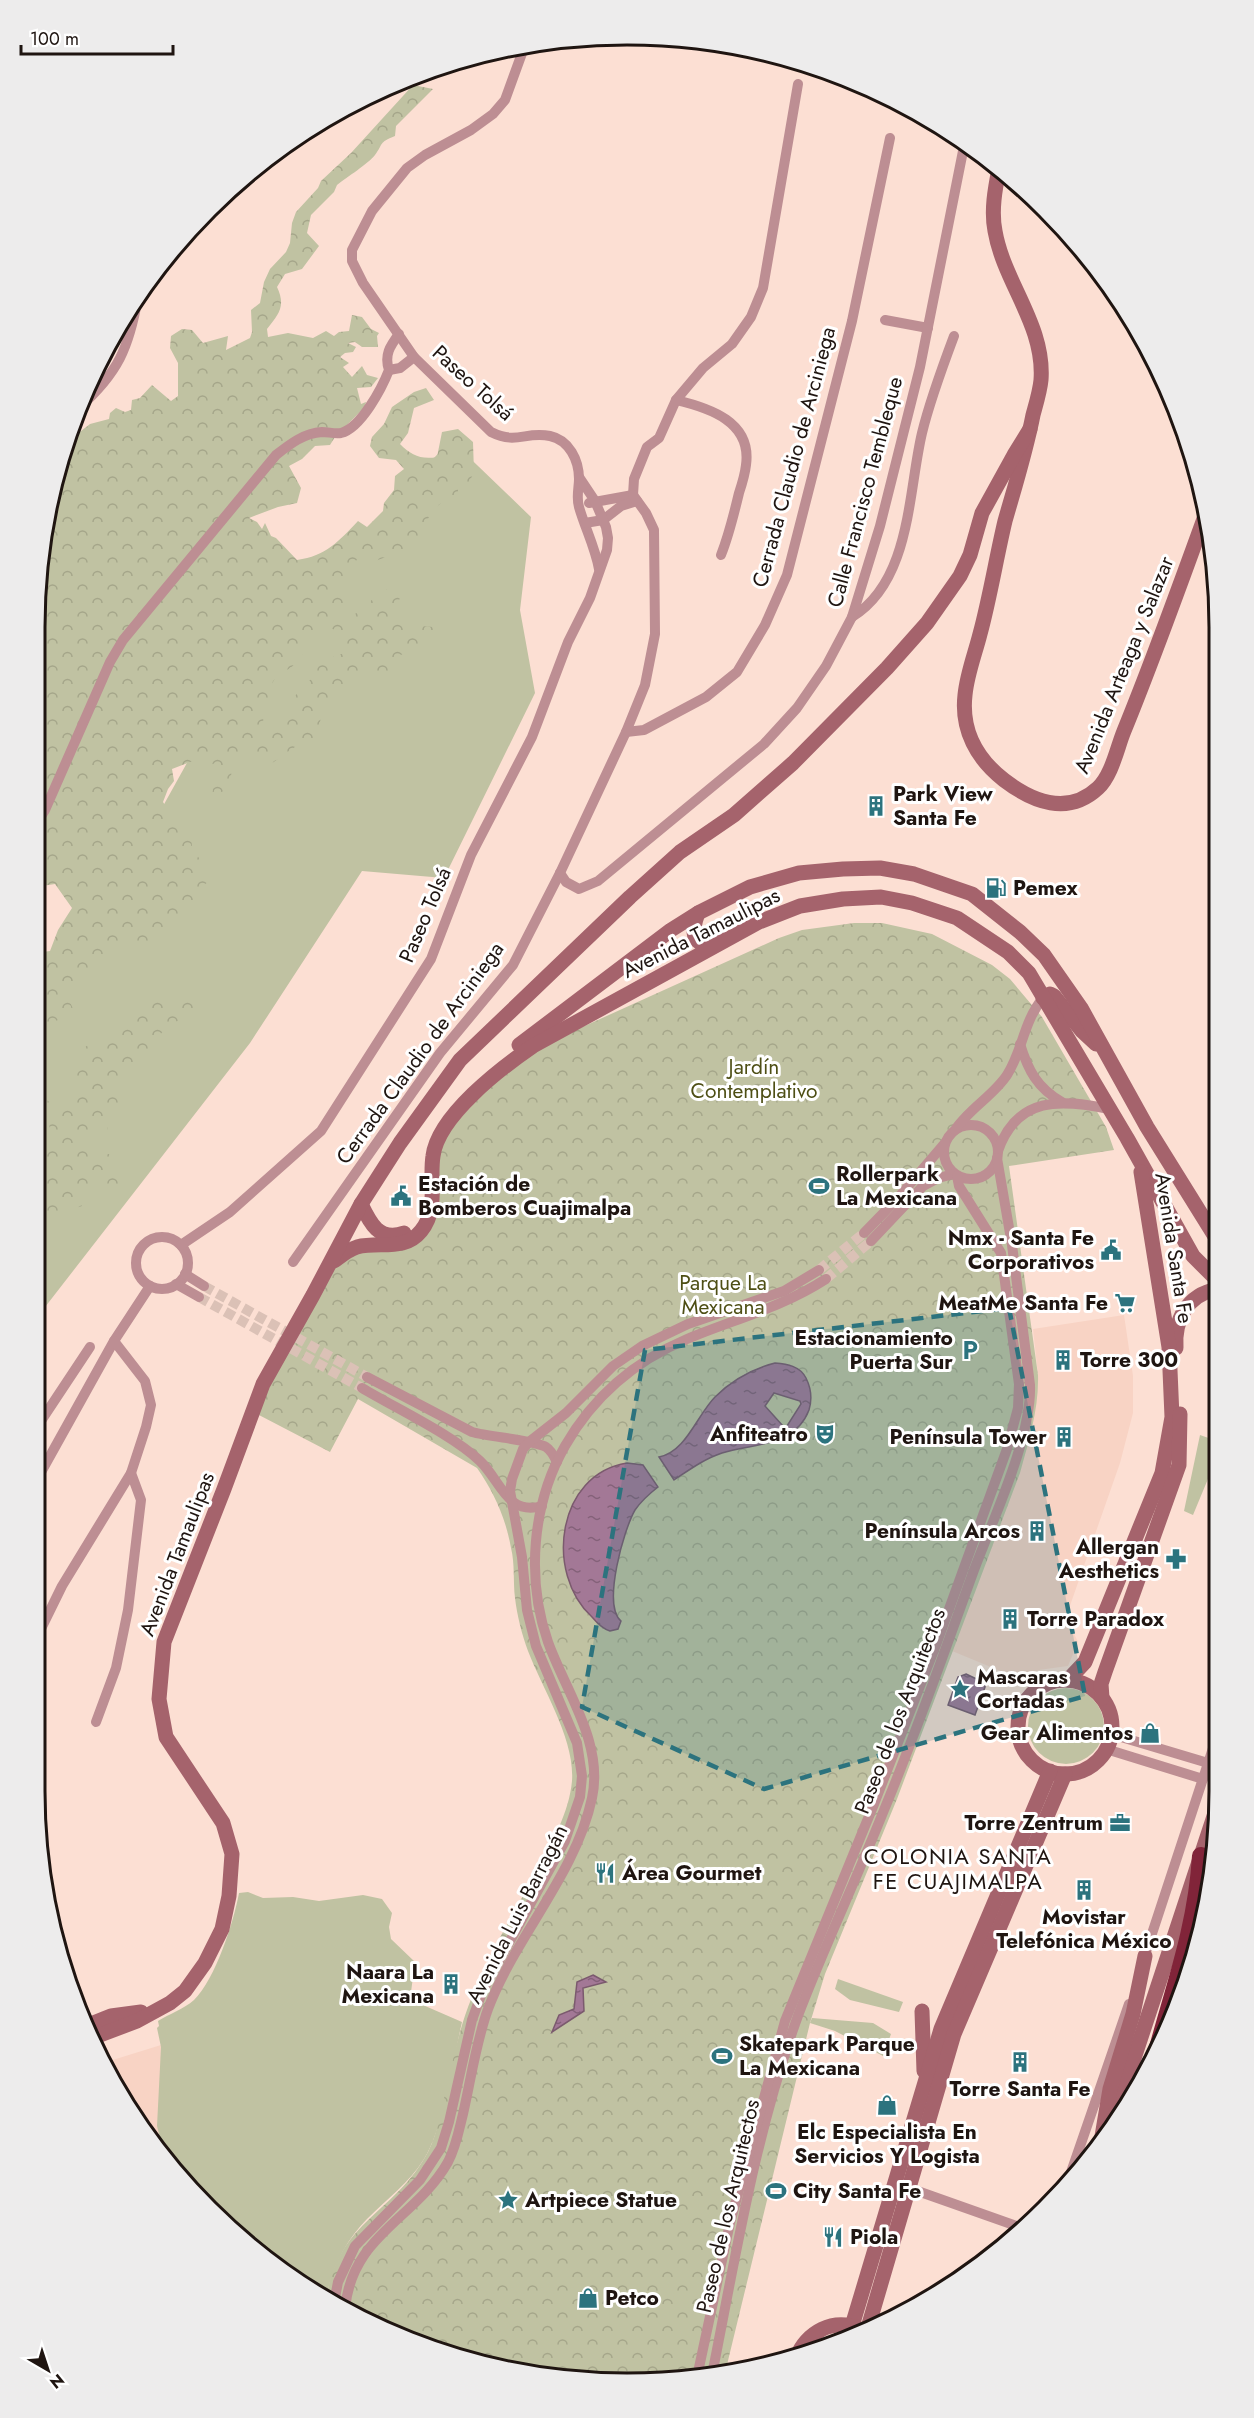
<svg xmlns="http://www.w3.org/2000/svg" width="1254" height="2418" font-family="Jost,sans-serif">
  <defs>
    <pattern id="forest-crowns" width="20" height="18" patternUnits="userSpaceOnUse" patternTransform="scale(1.5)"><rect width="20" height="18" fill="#c0c2a2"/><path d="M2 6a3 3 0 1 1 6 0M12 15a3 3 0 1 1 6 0" fill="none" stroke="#a5a68a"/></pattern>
    <pattern id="water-ripples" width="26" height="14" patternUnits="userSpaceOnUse" patternTransform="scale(1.5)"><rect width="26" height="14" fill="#a37896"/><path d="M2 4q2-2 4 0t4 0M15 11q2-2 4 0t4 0" fill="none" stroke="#846179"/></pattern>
  </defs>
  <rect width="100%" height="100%" fill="#fcdfd3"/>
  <g fill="#f8d3c4">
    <path d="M1124 1315 1133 1376V1413L1120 1463 1066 1617 1078 1642 1068 1666 1039 1670 1022 1680 952 1651 981 1574 1038 1375 1033 1329Z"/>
    <path d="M161 2045 187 2184 157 2152 114 2087 103 2063Z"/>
  </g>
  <g fill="#c0c2a2">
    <path d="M451 440 531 517 520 610 535 693 444 878 362 871 250 1043 35 1320V983L112 898 208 725 310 589Z"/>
    <path d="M1200 1435 1217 1441V1462H1215L1193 1515 1184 1511Z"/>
    <circle cx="1066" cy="1726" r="38"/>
    <path d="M248 1892 263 1898 293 1897 319 1901 363 1895 382 1899 392 1913 389 1927 391 1939 415 1962 411 1992 416 2002 462 2022C453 2061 444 2127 424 2159 409 2183 387 2199 367 2219 346 2240 331 2269 326 2299L298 2284 236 2236 187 2184 185 2170 168 2154 161 2142 157 2126 161 2047 157 2028 159 2026 158 2021C169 2014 184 2009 194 2000 215 1980 234 1921 239 1893Z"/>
    <path d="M838 1979 903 2002 899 2012 850 2000 835 1989Z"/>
    <path d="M812 2018 873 2023 891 2034 883 2056 835 2031 810 2023Z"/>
    <path d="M843 2333 857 2337 806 2354C815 2340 827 2334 843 2333Z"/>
  </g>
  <g fill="url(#forest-crowns)">
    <path d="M413 85 433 89 396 126 395 136C378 143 384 143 375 155 368 164 347 177 337 185L334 192 311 215 307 233 319 246 302 269 285 274 277 287C286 306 279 314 267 329L268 337 288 333 313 338 326 331 334 336 339 332 349 331 352 315 362 317 371 329 379 333 377 336 378 347H362L355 342 348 343 356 347 353 352 345 353 340 357 349 363 343 367 352 377 362 366 367 375 378 378 371 387 357 388 361 404 366 402 365 407 335 437 330 445 315 446 302 459 289 466 301 488 297 503 278 507 249 518 257 522 262 529 265 523 271 536 276 538 297 560C326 556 339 541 358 521L367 527 383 511 384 503 394 490 395 476 404 469 396 460 379 458 370 446 372 437 384 424 392 407 414 392 426 388 434 400 414 408 408 433 400 444C411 455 421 460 437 457L442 432 458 429 473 442 474 473 467 485 458 488V493C446 500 433 506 428 519 425 525 425 531 422 538L413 540 415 552 397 565 393 560 386 557 375 561 365 556 343 567 344 601 340 613 344 631 320 627 315 632V645C302 647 304 656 296 663 287 672 273 675 270 689 267 703 273 708 263 720L267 730 278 725 289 702 311 679 313 671 320 662 341 654H352L356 649 347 651C345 634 353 629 355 614L385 589 400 596 399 602H395L390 612 394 623C406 628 420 625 433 627L441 637 421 654 395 655 396 671 385 680 371 673 349 682V689L322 714 317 733 309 744V737L268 766 258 763 243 750 232 755 231 780 217 799 212 800 213 787 221 769 219 762 193 770 198 759 172 769 174 781 168 789 163 802 170 813 177 814 191 832 192 847 212 879 200 888C204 921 181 919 160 932 155 935 151 941 145 944 136 949 123 948 112 948 100 967 82 981 69 1000L75 1013 69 1018 39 1024 35 1033V953L50 951 58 930 72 908 55 884 35 887 36 589 55 473 59 462 68 459 72 438 90 424 109 419 110 413 116 408 125 412 131 410 132 400 140 398 152 385 171 401 178 396V363L170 348 171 336 182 329 192 330 203 343 228 336 226 350 250 338 252 332 251 310 260 303 264 282 270 269 286 252 290 243 292 223 296 212 318 188 321 181 351 153Z"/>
    <path d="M854 923H882L932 934 992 965 1010 979 1042 1017 1106 1127 1114 1150 1009 1166 1038 1375C1039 1409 1029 1440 1020 1473L897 1799 825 1974 810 2023 725 2373 666 2382H588L474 2363 400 2338 326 2299C338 2223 390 2215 424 2159 436 2140 440 2116 445 2094 453 2061 459 2028 472 1997 489 1953 515 1912 537 1870 552 1842 569 1813 572 1781 575 1739 543 1690 528 1651 522 1635 517 1615 515 1598 513 1581 515 1564 511 1548 506 1519 494 1492 477 1468L358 1399 330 1452 257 1414 263 1398 333 1264 345 1256 416 1240 437 1157 448 1131 504 1071 558 1038 779 938 802 930Z"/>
    <path d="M161 994C175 996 189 998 198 1010L189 1017 175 1022 158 1036 157 1046 123 1073 118 1081 123 1097 129 1104 109 1109 107 1133 89 1136 92 1149 115 1156 107 1163 108 1168 118 1177 119 1187 111 1182 107 1185 96 1186 80 1196 82 1206 69 1210 35 1237V1156L48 1140 50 1120H35V1092L43 1095 56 1110 72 1106 76 1056 80 1050 103 1036 104 1027 120 1024 144 1003Z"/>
  </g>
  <g fill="url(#water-ripples)" stroke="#7b5a6e" stroke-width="1.5" fill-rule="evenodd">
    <path d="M775 1363C787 1364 800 1366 806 1378 811 1388 812 1400 809 1410 795 1447 754 1443 722 1453 704 1459 689 1470 674 1480L659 1457C686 1452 697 1415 715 1397 732 1380 752 1369 775 1363ZM774 1393 800 1401 801 1404 787 1426H783L765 1406Z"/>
    <path d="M627 1463 643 1465 658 1487C649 1494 642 1500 635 1510 624 1529 602 1605 621 1621L618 1629 610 1631C603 1629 597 1623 592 1617 544 1573 557 1474 627 1463Z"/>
    <path d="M966 1674 985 1683V1687L975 1715 948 1705 958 1677Z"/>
    <path d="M593 1975 606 1982 583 1988 584 2011 552 2032 559 2015 574 2009 577 1982Z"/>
  </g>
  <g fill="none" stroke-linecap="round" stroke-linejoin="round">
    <g stroke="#dbc1b6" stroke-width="10" stroke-dasharray="10 5" stroke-linecap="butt">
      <path d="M819 1270 864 1233"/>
      <path d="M826 1279 871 1241"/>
      <path d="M204 1286 367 1377"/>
      <path d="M199 1297 362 1388"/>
    </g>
    <g stroke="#bd8e93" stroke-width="10">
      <path d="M525 45 505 100 493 114 471 130 425 155 407 168 372 211 352 250V261L363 283 414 357 491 432C517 445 525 431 550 436 569 440 579 460 579 479 579 488 576 497 579 507 585 528 595 547 599 569"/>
      <path d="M885 320 928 328"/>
      <path d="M389 370 400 368 414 357"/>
      <path d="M676 400C710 408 752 422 746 465 745 474 742 484 739 493 734 514 729 535 721 555"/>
      <path d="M79 408C118 373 129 348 138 297"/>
      <path d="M633 495 634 479 647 447 659 438 676 400 703 368 732 344 751 317 763 288 798 84"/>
      <path d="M589 503 633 495"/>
      <path d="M585 523 603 520 621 506 637 501"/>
      <path d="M852 617C911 581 908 492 922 433 930 400 942 368 954 336"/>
      <path d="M626 732 644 730 706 697 737 672 765 625 787 575 852 321 890 138"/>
      <path d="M36 824 45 810 110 662 123 640 276 455C290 444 304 433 322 432 328 432 335 434 341 433 361 428 382 388 389 370 384 355 390 346 399 334"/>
      <path d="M560 873 566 882 579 889 598 881 764 744 797 708 826 666 852 617 880 526 920 367 964 146"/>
      <path d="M1020 1044C1028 1070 1037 1088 1062 1102"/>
      <circle cx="971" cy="1152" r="27"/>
      <path d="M955 1130C969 1109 994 1095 1007 1075 1023 1050 1023 1022 1043 998"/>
      <path d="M998 1151C1017 1096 1061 1099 1109 1109"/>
      <path d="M864 1233 898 1198 945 1143"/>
      <circle cx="162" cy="1263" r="26"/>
      <path d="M871 1241 923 1186 938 1178 954 1174"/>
      <path d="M181 1245 230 1212 321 1131 431 959 471 855 532 737 568 642 590 598 607 550 608 538 606 527 595 501 579 477"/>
      <path d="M293 1262 440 1053 513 965 560 873 626 732 645 685 655 634 654 530 646 513 633 495"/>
      <path d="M185 1274 204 1286"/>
      <path d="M176 1284 199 1297"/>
      <path d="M367 1377 472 1432C489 1437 534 1440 546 1447 551 1450 554 1456 557 1462"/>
      <path d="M362 1388C397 1409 451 1434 480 1461 501 1481 507 1516 542 1506"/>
      <path d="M35 1430 90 1347"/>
      <path d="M35 1483 114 1341 150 1286"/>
      <path d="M35 1641 62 1586 131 1473 146 1427 151 1405 145 1381 114 1341"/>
      <path d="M96 1722 116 1668 128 1610 141 1500 131 1473"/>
      <path d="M1111 1734 1208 1763"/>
      <path d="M1106 1749 1203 1779"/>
      <path d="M1143 1961 1218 1733"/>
      <path d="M1067 2184 1129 2004"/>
      <path d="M909 2188 1025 2229"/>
      <path d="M334 2303 338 2282 355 2246 420 2180 441 2148 449 2122 472 2020 483 1990 565 1841 580 1797 582 1776 577 1743 536 1646 527 1610 522 1557 510 1491 512 1479 523 1449 529 1442 566 1413 613 1366 642 1346 688 1324 784 1291 819 1270"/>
      <path d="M345 2309C352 2234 415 2220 448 2162 456 2147 459 2130 463 2114 471 2079 476 2042 488 2009 515 1937 576 1874 592 1798 604 1743 566 1692 548 1642 526 1579 532 1504 565 1446 593 1397 635 1361 687 1339 735 1319 781 1308 826 1279"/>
      <path d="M712 2375C736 2254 756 2130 799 2013 825 1945 857 1878 884 1810 917 1731 945 1650 974 1570 993 1519 1032 1437 1030 1385L1012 1245 997 1158"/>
      <path d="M697 2377 730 2223 785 2021 874 1804 936 1645 1007 1449 1018 1408 1019 1384 1001 1253 959 1186 957 1176"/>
    </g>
    <g stroke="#a5636c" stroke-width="15">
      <path d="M999 169C995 189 991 211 995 231 1004 283 1045 325 1041 380 1040 391 1036 404 1033 415 1026 451 1015 486 1005 521 996 559 990 597 980 634 975 654 967 674 965 695 961 730 977 759 1004 780 1033 802 1068 816 1098 788 1112 775 1117 748 1124 731 1153 660 1179 588 1205 516"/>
      <path d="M698 913C690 934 693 952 720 938"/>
      <path d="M1043 998 1050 994 1054 996 1082 1031 1096 1044"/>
      <path d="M519 1045 671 930 698 913 750 887 799 873 843 869 880 868 914 874 972 894 1020 932 1044 955 1081 1008 1147 1127 1216 1238"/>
      <path d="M361 1204C370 1223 379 1242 404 1233"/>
      <path d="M334 1261C341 1256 348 1250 357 1247 380 1241 404 1252 421 1231 439 1209 429 1181 433 1156 438 1116 501 1068 533 1046L759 922 800 906 843 899 881 897 912 903 957 918 1008 952 1029 973 1127 1138 1193 1256 1217 1280"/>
      <path d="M1176 1348C1174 1320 1187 1295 1217 1289"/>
      <path d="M1068 1680 1085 1662 1162 1473 1172 1417 1169 1347 1141 1172"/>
      <circle cx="1065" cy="1727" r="47"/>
      <path d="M1102 1698 1101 1684 1105 1672 1179 1465 1180 1414"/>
      <path d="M922 2011 924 2071"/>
      <path d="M86 2026 111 2016 141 2012"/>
      <path d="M92 2038 137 2021 170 2003 185 1991 205 1963 222 1929 229 1896 232 1854 223 1823 166 1737 159 1699 164 1642 224 1489 263 1384 313 1295 361 1204 400 1143 460 1060 630 897 680 852 734 815 793 763 887 668 927 623 960 576 970 555 982 513 1014 455 1030 429"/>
      <path d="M1110 2131 1218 1804"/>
      <path d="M1100 2148 1110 2089 1133 2014 1145 1956"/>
      <path d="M852 2326 941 2029 1050 1771"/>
      <path d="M867 2331 954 2034 1065 1774"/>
      <path d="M796 2358C807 2332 833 2317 860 2329"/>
    </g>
    <path stroke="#812439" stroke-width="18" d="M1155 2059C1173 1991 1197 1927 1201 1856"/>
  </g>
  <path fill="#2c737e" fill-opacity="0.2" stroke="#2c737e" stroke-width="4.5" stroke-dasharray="12 8" stroke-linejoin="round" d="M1009 1308 1085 1696 764 1789 582 1707 645 1350Z"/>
  <defs>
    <g id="building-bare" transform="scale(1.62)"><path d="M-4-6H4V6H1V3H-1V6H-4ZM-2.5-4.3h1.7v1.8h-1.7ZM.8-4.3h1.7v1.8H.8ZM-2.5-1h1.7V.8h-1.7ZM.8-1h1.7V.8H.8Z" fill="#2c737e" stroke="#fff" stroke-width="2.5" paint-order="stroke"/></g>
    <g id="fuel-bare" transform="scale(1.62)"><path d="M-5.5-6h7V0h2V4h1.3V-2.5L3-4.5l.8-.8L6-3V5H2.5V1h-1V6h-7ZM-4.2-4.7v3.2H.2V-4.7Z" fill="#2c737e" stroke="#fff" stroke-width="2.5" paint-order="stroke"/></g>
    <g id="stadium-bare" transform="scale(1.62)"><path d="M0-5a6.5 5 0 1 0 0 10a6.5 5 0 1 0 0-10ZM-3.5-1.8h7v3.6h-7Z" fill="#2c737e" stroke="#fff" stroke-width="2.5" paint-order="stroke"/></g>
    <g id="civic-bare" transform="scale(1.62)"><path d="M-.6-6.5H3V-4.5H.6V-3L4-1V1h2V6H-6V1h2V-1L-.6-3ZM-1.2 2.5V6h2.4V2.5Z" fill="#2c737e" stroke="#fff" stroke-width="2.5" paint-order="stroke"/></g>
    <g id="supermarket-bare" transform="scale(1.62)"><path d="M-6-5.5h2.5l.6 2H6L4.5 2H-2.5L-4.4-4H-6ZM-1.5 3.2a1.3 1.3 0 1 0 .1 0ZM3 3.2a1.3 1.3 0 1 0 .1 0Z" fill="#2c737e" stroke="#fff" stroke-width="2.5" paint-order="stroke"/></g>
    <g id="parking-bare" transform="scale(1.62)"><path d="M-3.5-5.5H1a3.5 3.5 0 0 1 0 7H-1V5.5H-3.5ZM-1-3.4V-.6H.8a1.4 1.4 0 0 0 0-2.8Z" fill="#2c737e" stroke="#fff" stroke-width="2.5" paint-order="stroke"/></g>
    <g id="theatre-bare" transform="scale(1.62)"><path d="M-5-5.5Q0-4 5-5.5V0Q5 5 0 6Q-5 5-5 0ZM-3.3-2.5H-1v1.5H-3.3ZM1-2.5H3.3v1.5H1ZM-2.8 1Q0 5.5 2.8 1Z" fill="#2c737e" stroke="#fff" stroke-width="2.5" paint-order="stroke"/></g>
    <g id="pharmacy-bare" transform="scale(1.62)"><path d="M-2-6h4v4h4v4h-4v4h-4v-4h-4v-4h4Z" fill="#2c737e" stroke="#fff" stroke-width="2.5" paint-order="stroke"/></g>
    <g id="sight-bare" transform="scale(1.62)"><path d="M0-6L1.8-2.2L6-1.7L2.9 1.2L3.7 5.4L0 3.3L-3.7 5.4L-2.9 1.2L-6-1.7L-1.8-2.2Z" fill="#2c737e" stroke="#fff" stroke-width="2.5" paint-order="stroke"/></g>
    <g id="shop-bare" transform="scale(1.62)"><path d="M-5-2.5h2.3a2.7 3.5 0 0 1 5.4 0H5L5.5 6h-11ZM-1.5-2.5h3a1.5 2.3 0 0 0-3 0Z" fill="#2c737e" stroke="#fff" stroke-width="2.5" paint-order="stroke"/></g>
    <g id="office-bare" transform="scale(1.62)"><path d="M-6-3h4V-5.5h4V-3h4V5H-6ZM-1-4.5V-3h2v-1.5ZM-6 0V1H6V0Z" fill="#2c737e" stroke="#fff" stroke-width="2.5" paint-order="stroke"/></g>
    <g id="restaurant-bare" transform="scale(1.62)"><path d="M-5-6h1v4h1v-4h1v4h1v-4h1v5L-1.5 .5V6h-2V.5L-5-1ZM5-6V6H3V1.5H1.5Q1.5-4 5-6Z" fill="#2c737e" stroke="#fff" stroke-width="2.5" paint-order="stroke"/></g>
  </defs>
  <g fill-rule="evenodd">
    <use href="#building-bare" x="876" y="806"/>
    <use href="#fuel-bare" x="996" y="888"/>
    <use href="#stadium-bare" x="819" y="1186"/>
    <use href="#civic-bare" x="401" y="1196"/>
    <use href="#civic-bare" x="1111" y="1250"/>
    <use href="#supermarket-bare" x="1125" y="1303"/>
    <use href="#parking-bare" x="970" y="1350"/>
    <use href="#building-bare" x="1063" y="1360"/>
    <use href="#theatre-bare" x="825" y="1434"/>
    <use href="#building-bare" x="1064" y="1437"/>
    <use href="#building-bare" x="1037" y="1531"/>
    <use href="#pharmacy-bare" x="1176" y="1559"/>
    <use href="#building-bare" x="1010" y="1619"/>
    <use href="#sight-bare" x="960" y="1689"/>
    <use href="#shop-bare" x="1150" y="1733"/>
    <use href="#office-bare" x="1120" y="1823"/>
    <use href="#restaurant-bare" x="605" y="1873"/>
    <use href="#building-bare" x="1084" y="1890"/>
    <use href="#building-bare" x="451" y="1984"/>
    <use href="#stadium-bare" x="722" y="2056"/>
    <use href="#building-bare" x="1020" y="2062"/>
    <use href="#shop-bare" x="887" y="2105"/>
    <use href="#stadium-bare" x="776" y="2191"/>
    <use href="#sight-bare" x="508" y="2200"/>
    <use href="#restaurant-bare" x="833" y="2237"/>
    <use href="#shop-bare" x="588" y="2298"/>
  </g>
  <g text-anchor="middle" stroke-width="6" stroke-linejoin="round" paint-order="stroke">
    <g font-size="21" fill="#1f1511" stroke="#fff">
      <text transform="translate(473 383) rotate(42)" y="7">Paseo Tolsá</text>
      <text transform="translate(794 457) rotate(-75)" y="7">Cerrada Claudio de Arciniega</text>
      <text transform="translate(865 492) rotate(-75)" y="7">Calle Francisco Tembleque</text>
      <text transform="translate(1124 665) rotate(-68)" y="7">Avenida Arteaga y Salazar</text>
      <text transform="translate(425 915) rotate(-67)" y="7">Paseo Tolsá</text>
      <text transform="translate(701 933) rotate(-27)" y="7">Avenida Tamaulipas</text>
      <text transform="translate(420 1053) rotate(-54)" y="7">Cerrada Claudio de Arciniega</text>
      <text transform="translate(1174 1248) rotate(81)" y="7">Avenida Santa Fe</text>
      <text transform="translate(177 1554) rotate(-69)" y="7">Avenida Tamaulipas</text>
      <text transform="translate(900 1711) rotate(-69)" y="7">Paseo de los Arquitectos</text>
      <text transform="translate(517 1914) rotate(-63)" y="7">Avenida Luis Barragán</text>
      <text transform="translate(728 2206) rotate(-77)" y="7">Paseo de los Arquitectos</text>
    </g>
    <g font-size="21" font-weight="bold" fill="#1f1511" stroke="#fff" text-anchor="start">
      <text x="893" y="801">Park View<tspan x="893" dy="24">Santa Fe</tspan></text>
      <text x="1013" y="895">Pemex</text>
      <text x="836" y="1181">Rollerpark<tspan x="836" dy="24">La Mexicana</tspan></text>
      <text x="418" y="1191">Estación de<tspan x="418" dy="24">Bomberos Cuajimalpa</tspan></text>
      <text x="1094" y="1245" text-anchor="end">Nmx - Santa Fe<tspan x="1094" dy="24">Corporativos</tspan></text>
      <text x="1108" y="1310" text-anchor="end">MeatMe Santa Fe</text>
      <text x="953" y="1345" text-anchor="end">Estacionamiento<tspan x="953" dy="24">Puerta Sur</tspan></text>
      <text x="1080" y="1367">Torre 300</text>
      <text x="808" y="1441" text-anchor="end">Anfiteatro</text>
      <text x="1047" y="1444" text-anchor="end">Península Tower</text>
      <text x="1020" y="1538" text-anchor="end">Península Arcos</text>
      <text x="1159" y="1554" text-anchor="end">Allergan<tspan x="1159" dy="24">Aesthetics</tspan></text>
      <text x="1027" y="1626">Torre Paradox</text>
      <text x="977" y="1684">Mascaras<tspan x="977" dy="24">Cortadas</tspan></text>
      <text x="1133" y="1740" text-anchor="end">Gear Alimentos</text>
      <text x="1103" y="1830" text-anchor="end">Torre Zentrum</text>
      <text x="622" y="1880">Área Gourmet</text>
      <text x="1084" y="1924" text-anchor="middle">Movistar<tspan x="1084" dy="24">Telefónica México</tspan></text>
      <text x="434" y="1979" text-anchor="end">Naara La<tspan x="434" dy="24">Mexicana</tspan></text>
      <text x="739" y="2051">Skatepark Parque<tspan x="739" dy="24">La Mexicana</tspan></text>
      <text x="1020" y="2096" text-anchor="middle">Torre Santa Fe</text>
      <text x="887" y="2139" text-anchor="middle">Elc Especialista En<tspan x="887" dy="24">Servicios Y Logista</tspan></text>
      <text x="793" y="2198">City Santa Fe</text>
      <text x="525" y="2207">Artpiece Statue</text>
      <text x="850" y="2244">Piola</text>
      <text x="605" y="2305">Petco</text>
    </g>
    <g font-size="21" fill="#4e4f15" stroke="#fff">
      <text x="754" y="1074">Jardín<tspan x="754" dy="24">Contemplativo</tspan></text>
      <text x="723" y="1290">Parque La<tspan x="723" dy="24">Mexicana</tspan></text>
    </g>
    <g font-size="22" letter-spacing="1.5" fill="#1f1511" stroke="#fff">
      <text x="958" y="1864">COLONIA SANTA<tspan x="958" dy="25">FE CUAJIMALPA</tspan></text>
    </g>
  </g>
  <path d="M0 0H1254V2418H0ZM627 45H627A582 582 0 0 1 1209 627V1791A582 582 0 0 1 627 2373H627A582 582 0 0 1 45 1791V627A582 582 0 0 1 627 45Z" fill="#edecec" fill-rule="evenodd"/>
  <path fill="none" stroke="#1f1511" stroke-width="3" d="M627 45H627A582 582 0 0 1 1209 627V1791A582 582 0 0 1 627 2373H627A582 582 0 0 1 45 1791V627A582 582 0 0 1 627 45Z"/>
  <g transform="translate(48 2370) rotate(141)" stroke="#ffffff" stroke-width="4.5" paint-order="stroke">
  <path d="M0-4.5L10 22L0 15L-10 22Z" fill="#1f1511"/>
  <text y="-9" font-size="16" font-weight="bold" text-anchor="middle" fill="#1f1511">N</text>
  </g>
  <path d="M21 45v9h152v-9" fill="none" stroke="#1f1511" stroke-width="3"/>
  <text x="30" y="45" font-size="18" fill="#1f1511" stroke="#ffffff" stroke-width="4.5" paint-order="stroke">100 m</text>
</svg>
